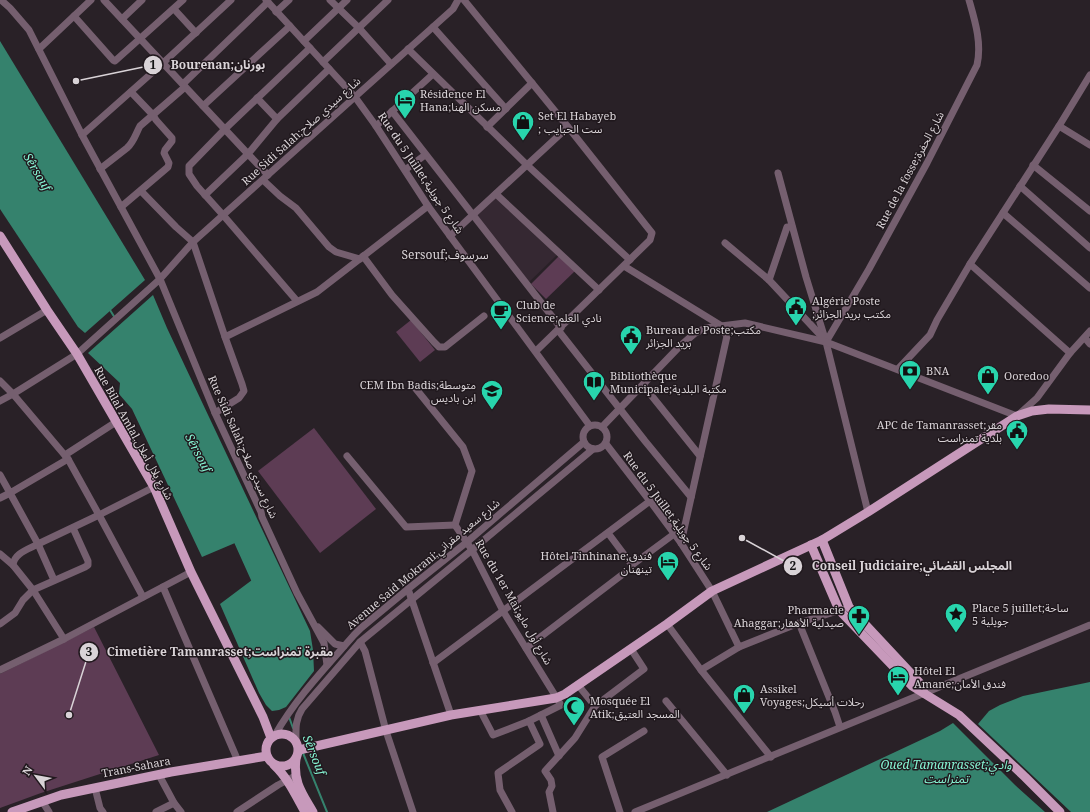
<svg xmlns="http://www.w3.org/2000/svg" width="1090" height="812" font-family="'Noto Serif','Noto Sans Arabic',serif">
  <rect width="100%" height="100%" fill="#292127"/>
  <path fill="#352832" d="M496 196 557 255 528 283 475 215Z"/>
  <g fill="#5d3c54">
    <path d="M559 256 575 271 546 299 531 284Z"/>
    <path d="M411 320 435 350 420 362 396 332Z"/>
    <path d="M314 428 376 509 320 553 258 471Z"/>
    <path d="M94 627 159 755 41 793 0 808V674Z"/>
  </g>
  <g fill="#35826d">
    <path d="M0 41 145 280 85 333 78 327 0 209Z"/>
    <path d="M153 295 167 328 310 631 313 650 314 671 286 707 279 710 272 711 266 705 259 693 220 604 252 580 235 543 202 557 132 409 119 394 120 383 88 353Z"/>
    <path d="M1090 682V812H1071L978 724 989 711 1000 705 1023 696Z"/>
    <path d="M953 723 1015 785 1045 812H767L940 731Z"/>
  </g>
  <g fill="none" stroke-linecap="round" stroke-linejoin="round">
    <g stroke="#35826d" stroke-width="2">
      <path d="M110 310 115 318"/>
      <path d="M235 542 253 582"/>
      <path d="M289 717 293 728"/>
      <path d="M303 753 327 812"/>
    </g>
    <g stroke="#755f6f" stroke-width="7">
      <path d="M1 0 10 8 29 30 82 135 160 279 193 242 453 9 458 0"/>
      <path d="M104 0 248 154 205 195"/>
      <path d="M266 0 355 97 376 126 428 206 590 426"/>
      <path d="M330 0 359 28 391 64"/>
      <path d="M464 0 568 127 652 233 650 240 536 351"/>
      <path d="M174 9 196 33"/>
      <path d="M276 12 289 0"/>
      <path d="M74 16 113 60 115 61 183 0"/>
      <path d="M122 19 142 0"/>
      <path d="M433 27 506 109"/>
      <path d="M304 41 347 0"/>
      <path d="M39 49 91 0"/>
      <path d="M408 49 527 165 630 260"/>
      <path d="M323 62 388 0"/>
      <path d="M183 84 268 2"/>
      <path d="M257 98 277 119"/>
      <path d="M203 106 290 26"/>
      <path d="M392 111 561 328"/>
      <path d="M376 126 433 74"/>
      <path d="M1059 126 1090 145"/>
      <path d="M487 127 532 83"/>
      <path d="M82 135 163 63 231 0"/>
      <path d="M1033 165 1090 211"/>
      <path d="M100 169 127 148C134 142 136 133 140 126L185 87"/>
      <path d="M405 170 425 155"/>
      <path d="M778 173 806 277 826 342 868 512"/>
      <path d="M268 175 248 154 277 119 329 69"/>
      <path d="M263 180 280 196 296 208 329 247 336 252 360 259"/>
      <path d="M1020 186 1090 248"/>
      <path d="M141 191 176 227 193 242 225 337 317 292 428 206"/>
      <path d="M496 194 599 290"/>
      <path d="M121 207 168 167 169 163 164 153 165 150 172 141V138L156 120 153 115 131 92"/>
      <path d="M1003 213 1090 288"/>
      <path d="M450 236 568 127"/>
      <path d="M725 243 769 280 825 340"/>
      <path d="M363 256 392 295 434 342 439 347H445L484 316"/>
      <path d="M970 264 1070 353"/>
      <path d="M624 266 720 325 727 336 681 543"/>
      <path d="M769 280 787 227H792"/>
      <path d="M297 301 223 215 197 186 189 174V166L225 129 310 48"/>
      <path d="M558 330 645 441 691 497"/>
      <path d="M0 338 47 310"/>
      <path d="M1085 338 1090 344"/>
      <path d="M826 342 869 269 927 163 977 65C982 43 975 21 969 0"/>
      <path d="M898 369 930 335 937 320 970 264 1059 126 1090 75"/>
      <path d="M0 381 13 394 0 401"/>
      <path d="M412 384 463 447 472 471 455 525"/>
      <path d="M643 385 700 456"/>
      <path d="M215 413 239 398 244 391 242 384 225 337"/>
      <circle cx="595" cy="437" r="12"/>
      <path d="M602 427 679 347 694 334 705 328 745 323 826 342 1017 416 1037 398 1070 353 1090 331"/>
      <path d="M606 444 650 501 681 543 712 591 739 647 799 623 844 609"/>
      <path d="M65 455 116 422"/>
      <path d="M347 456 406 527 455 525"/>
      <path d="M0 475 10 493 68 459"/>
      <path d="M0 498 10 493 38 544 99 515 68 459 13 394 77 354 160 279 215 413 261 512 262 517 297 593 324 643 327 665"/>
      <path d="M455 525 472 550 503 611 561 705 529 721 493 735 480 710"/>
      <path d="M608 533 632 565 674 534"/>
      <path d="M0 554 13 565"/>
      <path d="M54 580 38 544C29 549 14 553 13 565L33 590 64 639"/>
      <path d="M163 587 238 761"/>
      <path d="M408 589 451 715"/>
      <path d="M143 597 99 515 154 487"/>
      <path d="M799 623 835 712 840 727"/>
      <path d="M0 624 15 613 23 600 33 590 85 567 88 565V561L73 528"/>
      <path d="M667 624 701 670 739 647"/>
      <path d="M318 627 335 644 344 646"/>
      <path d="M360 642 365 651 386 731 413 812"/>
      <path d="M526 648 623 574"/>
      <path d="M433 663 650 501"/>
      <path d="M0 670 64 639 191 572"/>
      <path d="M701 670 771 757"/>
      <path d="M666 701 727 775"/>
      <path d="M595 706 644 669 631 649"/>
      <path d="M541 715 559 756"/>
      <path d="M275 735C296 698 326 667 354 635L361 628 408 589 467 542 584 442"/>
      <path d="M296 741C296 729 295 720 302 709L360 642 472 550 593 449"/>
      <path d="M159 775 174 803 181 812"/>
      <path d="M95 788 100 808 103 812"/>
      <path d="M42 801 49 812"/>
      <path d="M156 812 174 803"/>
      <path d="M237 812 278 785 295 776"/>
      <path d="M512 812 500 790 498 773 540 744 531 725 529 721"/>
      <path d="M553 812 549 792 552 786 551 780 545 771 575 738 595 706 578 685"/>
      <path d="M620 812 602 757 644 731"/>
      <path d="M635 812 1090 625"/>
    </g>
    <g stroke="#c799bb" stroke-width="9">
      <path d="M0 236 47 310 77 354 154 487 191 572 263 717 271 738"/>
      <path d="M822 540 849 607 919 682 924 693"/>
      <path d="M811 545 839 610 912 686 959 715 1025 777 1060 812"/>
      <circle cx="282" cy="750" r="16"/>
      <path d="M299 750 451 715 556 698 565 694 667 624 712 591 822 540 868 512 1017 416 1032 411 1049 409 1090 410"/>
      <path d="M296 759C293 782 302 793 313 812"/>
      <path d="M274 765C288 778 296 796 305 812"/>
      <path d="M12 812 61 795 171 772 267 756"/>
    </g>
  </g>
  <defs>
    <g id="hotel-pin" transform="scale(1.15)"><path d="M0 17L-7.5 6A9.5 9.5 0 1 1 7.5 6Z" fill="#28d5ad" stroke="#20181d"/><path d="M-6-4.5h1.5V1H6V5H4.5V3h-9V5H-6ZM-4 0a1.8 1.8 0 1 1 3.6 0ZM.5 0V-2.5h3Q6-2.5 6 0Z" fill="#111"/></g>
    <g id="shop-pin" transform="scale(1.15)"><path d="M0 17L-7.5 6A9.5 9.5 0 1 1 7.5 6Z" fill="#28d5ad" stroke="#20181d"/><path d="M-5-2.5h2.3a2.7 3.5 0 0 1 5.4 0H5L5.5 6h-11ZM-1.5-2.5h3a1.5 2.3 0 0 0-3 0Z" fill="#111"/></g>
    <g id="civic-pin" transform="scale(1.15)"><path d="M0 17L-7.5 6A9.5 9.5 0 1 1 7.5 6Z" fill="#28d5ad" stroke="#20181d"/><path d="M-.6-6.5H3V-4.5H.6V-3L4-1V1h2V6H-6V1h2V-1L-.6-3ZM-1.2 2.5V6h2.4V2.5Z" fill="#111"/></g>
    <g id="cafe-pin" transform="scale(1.15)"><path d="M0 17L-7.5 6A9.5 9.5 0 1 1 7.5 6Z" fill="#28d5ad" stroke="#20181d"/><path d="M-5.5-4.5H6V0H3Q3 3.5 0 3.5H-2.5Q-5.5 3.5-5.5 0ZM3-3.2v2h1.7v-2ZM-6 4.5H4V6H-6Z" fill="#111"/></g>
    <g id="bank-pin" transform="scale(1.15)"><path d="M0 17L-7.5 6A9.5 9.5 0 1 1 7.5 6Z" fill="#28d5ad" stroke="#20181d"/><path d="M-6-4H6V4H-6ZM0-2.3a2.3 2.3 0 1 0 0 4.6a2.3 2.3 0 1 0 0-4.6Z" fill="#111"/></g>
    <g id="library-pin" transform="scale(1.15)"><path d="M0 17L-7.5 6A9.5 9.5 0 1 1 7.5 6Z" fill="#28d5ad" stroke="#20181d"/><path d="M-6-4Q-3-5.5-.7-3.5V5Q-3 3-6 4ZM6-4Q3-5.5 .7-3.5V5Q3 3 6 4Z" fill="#111"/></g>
    <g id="school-pin" transform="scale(1.15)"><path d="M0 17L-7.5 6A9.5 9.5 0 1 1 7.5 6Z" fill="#28d5ad" stroke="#20181d"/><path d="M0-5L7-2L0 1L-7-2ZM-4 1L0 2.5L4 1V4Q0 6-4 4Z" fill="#111"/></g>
    <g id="sight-pin" transform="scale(1.15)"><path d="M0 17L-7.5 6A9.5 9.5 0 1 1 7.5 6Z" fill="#28d5ad" stroke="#20181d"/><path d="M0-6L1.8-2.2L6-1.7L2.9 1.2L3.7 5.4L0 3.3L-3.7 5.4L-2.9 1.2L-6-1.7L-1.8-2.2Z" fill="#111"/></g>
    <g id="pharmacy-pin" transform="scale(1.15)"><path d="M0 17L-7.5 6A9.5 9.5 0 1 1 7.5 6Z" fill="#28d5ad" stroke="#20181d"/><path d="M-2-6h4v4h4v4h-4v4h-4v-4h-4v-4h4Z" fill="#111"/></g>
    <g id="mosque-pin" transform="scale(1.15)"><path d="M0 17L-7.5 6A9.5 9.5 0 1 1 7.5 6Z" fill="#28d5ad" stroke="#20181d"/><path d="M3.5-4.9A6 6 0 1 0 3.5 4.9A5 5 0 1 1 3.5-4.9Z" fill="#111"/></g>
  </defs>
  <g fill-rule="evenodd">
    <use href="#hotel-pin" x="405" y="100"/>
    <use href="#shop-pin" x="523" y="122"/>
    <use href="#civic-pin" x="796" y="307"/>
    <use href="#cafe-pin" x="501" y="311"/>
    <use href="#civic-pin" x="631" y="336"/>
    <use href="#bank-pin" x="910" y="371"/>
    <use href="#shop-pin" x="988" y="376"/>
    <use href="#library-pin" x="594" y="382"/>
    <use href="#school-pin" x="492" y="391"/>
    <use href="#civic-pin" x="1017" y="431"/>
    <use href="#hotel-pin" x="668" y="562"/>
    <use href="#sight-pin" x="956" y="614"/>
    <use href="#pharmacy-pin" x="859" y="616"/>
    <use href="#hotel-pin" x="898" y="677"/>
    <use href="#shop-pin" x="744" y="695"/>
    <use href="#mosque-pin" x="574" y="707"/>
  </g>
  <g text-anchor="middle" stroke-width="3" stroke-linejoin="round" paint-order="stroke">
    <g font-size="11" fill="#d9d3d7" stroke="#20181d" text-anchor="start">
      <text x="420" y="98">Résidence El<tspan x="420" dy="13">Hana;مسكن الهنا</tspan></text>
      <text x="538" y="120">Set El Habayeb<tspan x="538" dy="13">; ست الحبايب</tspan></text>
      <text x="812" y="305">Algérie Poste<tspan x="812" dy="13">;مكتب بريد الجزائر</tspan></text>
      <text x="516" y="309">Club de<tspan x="516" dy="13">Science;نادي العلم</tspan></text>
      <text x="646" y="334">Bureau de Poste;مكتب<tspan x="646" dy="13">بريد الجزائر</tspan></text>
      <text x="926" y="375">BNA</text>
      <text x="610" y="380">Bibliothèque<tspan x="610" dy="13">Municipale;مكتبة البلدية</tspan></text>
      <text x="1004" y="380">Ooredoo</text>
      <text x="476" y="389" text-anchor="end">CEM Ibn Badis;متوسطة<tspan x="476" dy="13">ابن باديس</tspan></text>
      <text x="1002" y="429" text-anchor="end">APC de Tamanrasset;مقر<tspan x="1002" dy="13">بلدية تمنراست</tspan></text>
      <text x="652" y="560" text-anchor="end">Hôtel Tinhinane;فندق<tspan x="652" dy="13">تينهنان</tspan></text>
      <text x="972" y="612">Place 5 juillet;ساحة<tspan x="972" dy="13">5 جويلية</tspan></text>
      <text x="844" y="614" text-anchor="end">Pharmacie<tspan x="844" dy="13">Ahaggar;صيدلية الأهقار</tspan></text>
      <text x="914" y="675">Hôtel El<tspan x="914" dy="13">Amane;فندق الأمان</tspan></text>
      <text x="760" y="693">Assikel<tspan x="760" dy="13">Voyages;رحلات أسيكل</tspan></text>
      <text x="590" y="705">Mosquée El<tspan x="590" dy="13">Atik;المسجد العتيق</tspan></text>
    </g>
    <g font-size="11" fill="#d9d3d7" stroke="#20181d">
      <text transform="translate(301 131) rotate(-42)" y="4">Rue Sidi Salah;شارع سيدي صلاح</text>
      <text transform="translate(910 170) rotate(-62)" y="4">Rue de la fosse;شارع الحفرة</text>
      <text transform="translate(421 173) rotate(56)" y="4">Rue du 5 Juillet,شارع 5 جويلية</text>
      <text transform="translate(134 433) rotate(61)" y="4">Rue Bilal Amlal,شارع بلال أملال</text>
      <text transform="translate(243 447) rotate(66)" y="4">Rue Sidi Salah;شارع سيدي صلاح</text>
      <text transform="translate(668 511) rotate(54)" y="4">Rue du 5 Juillet,شارع 5 جويلية</text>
      <text transform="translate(423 564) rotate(-40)" y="4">Avenue Said Mokrani;شارع سعيد مقراني</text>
      <text transform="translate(514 602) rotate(60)" y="4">Rue du 1er Mai;شارع أول مايو</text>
      <text transform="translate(136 767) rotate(-11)" y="4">Trans-Sahara</text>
    </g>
    <g font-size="12" font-style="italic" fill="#86f4d3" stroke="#20181d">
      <text transform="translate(37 172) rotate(59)" y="4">Sêrsouf</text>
      <text transform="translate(198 453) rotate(62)" y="4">Sêrsouf</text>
      <text transform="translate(314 755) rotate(68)" y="4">Sêrsouf</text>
      <text x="946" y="769">Oued Tamanrasset;وادي<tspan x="946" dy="14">تمنراست</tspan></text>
    </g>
    <g font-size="12" fill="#d9d3d7" stroke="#20181d">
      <text x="445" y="259">Sersouf;سرسوف</text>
    </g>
  </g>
  <path fill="none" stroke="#d9d3d7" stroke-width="1.5" d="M76 81L153 65M742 538L793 566M69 715L89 652"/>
  <g fill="#d9d3d7" stroke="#20181d" stroke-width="1.5">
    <circle cx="76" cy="81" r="4"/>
    <circle cx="742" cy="538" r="4"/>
    <circle cx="69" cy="715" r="4"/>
    <circle cx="153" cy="65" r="10"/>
    <circle cx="793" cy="566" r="10"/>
    <circle cx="89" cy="652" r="10"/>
  </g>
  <g font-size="12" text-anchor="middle" font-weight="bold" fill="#111">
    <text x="153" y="69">1</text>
    <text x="793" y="570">2</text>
    <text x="89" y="656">3</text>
  </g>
  <g font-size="12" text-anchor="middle" font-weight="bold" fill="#d9d3d7" stroke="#20181d" stroke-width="3" stroke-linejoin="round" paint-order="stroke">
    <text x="218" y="69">Bourenan;بورنان</text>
    <text x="912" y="570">Conseil Judiciaire;المجلس القضائي</text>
    <text x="220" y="656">Cimetière Tamanrasset;مقبرة تمنراست</text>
  </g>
  <g transform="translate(36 776) rotate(302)" stroke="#20181d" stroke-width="3" paint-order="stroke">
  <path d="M0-3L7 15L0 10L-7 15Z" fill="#d9d3d7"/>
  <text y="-6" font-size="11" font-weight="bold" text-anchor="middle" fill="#d9d3d7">N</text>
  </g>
</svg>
